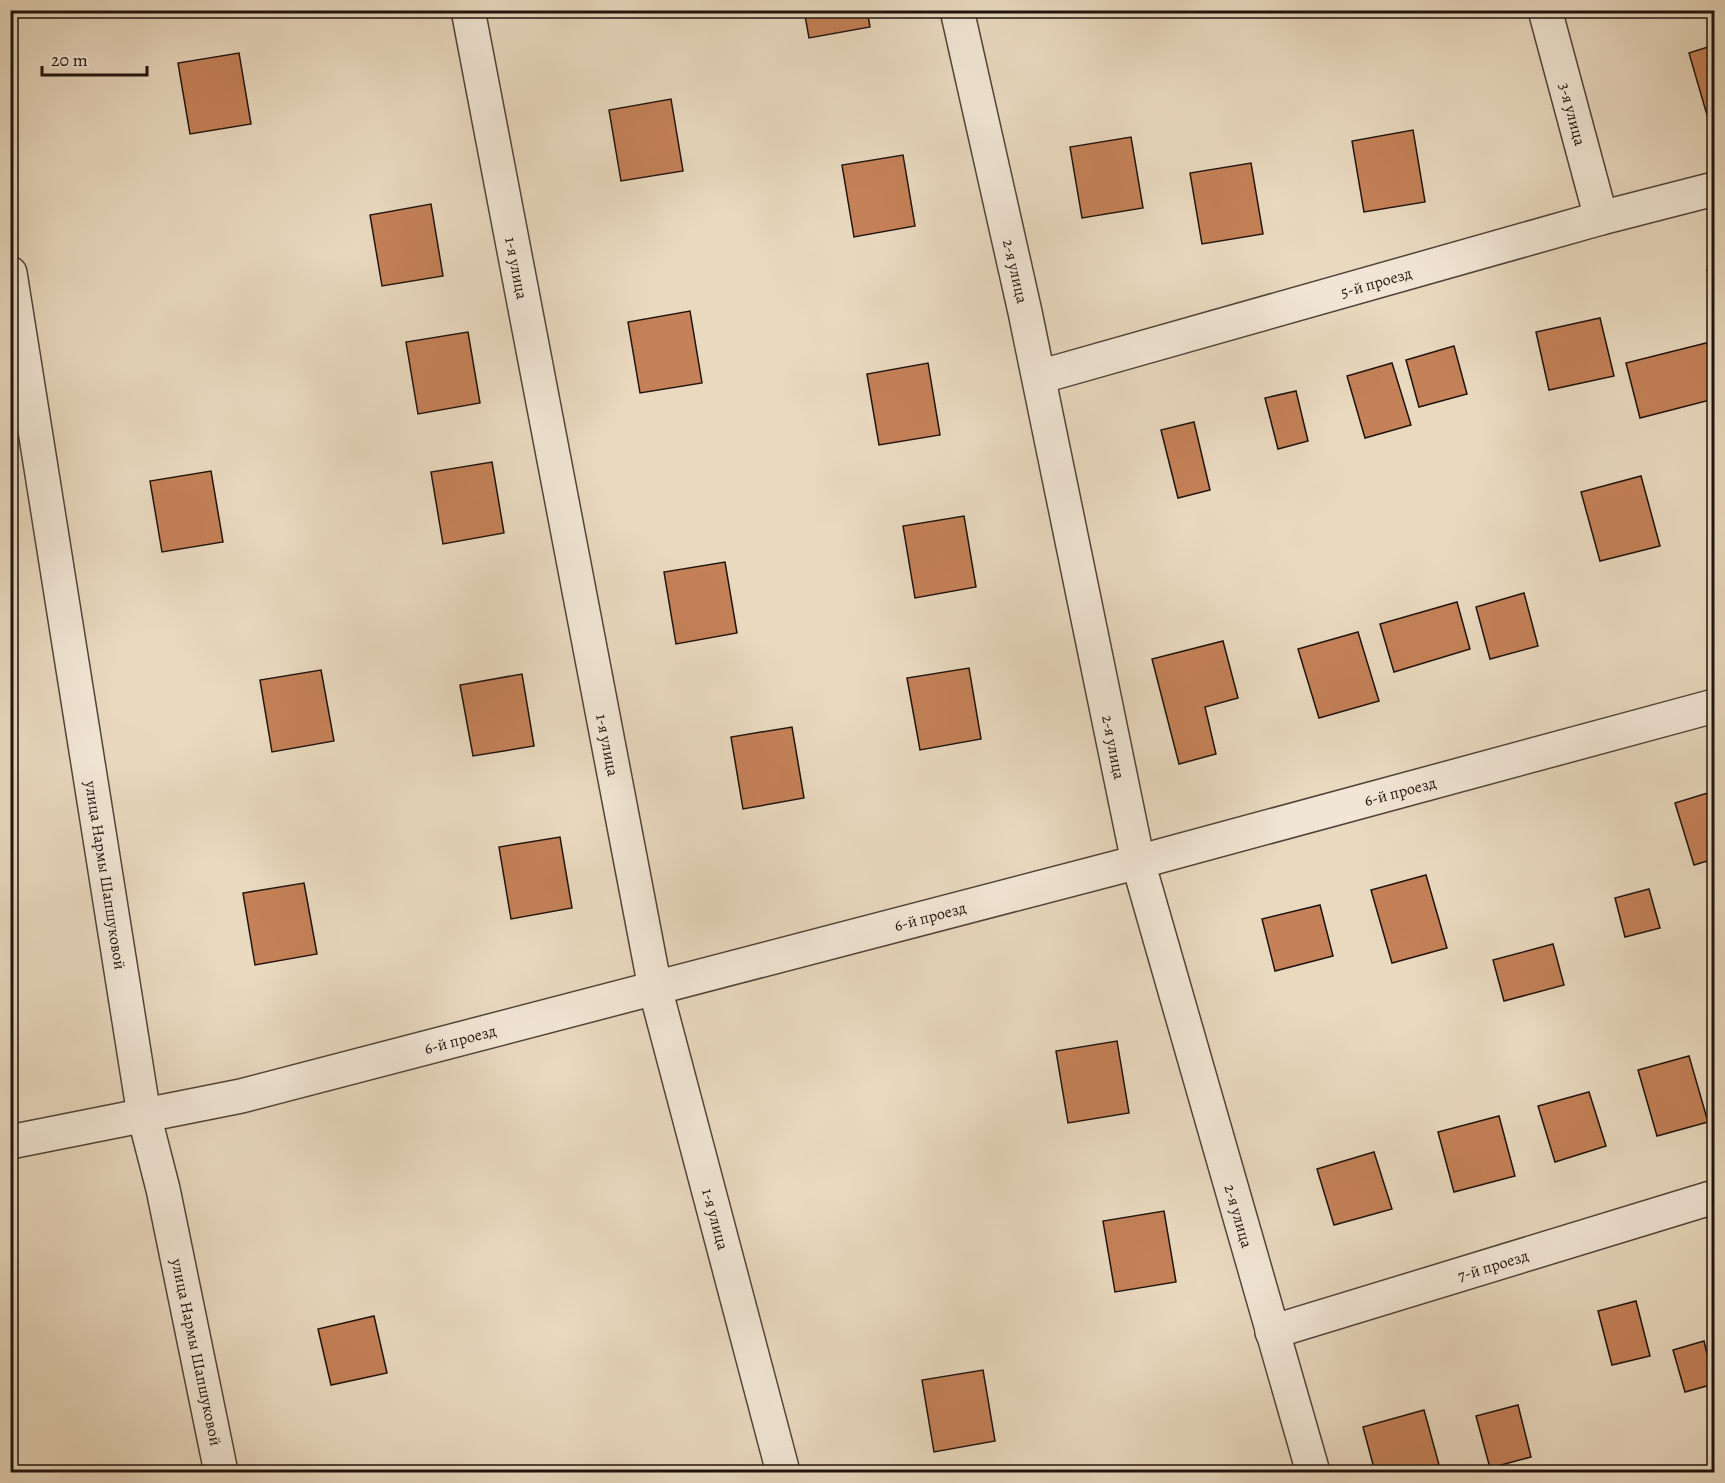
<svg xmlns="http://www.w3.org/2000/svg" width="1725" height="1483" font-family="Alegreya,serif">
  <rect width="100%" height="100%" fill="#e9d9bf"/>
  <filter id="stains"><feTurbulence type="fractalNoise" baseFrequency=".00333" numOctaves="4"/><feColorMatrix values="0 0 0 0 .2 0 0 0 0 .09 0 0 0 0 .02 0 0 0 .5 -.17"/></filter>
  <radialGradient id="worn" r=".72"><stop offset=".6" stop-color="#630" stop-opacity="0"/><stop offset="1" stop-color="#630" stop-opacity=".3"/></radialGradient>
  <g fill="#c58158" stroke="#1f130e" stroke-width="1.5">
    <path d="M804 10H867L870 27 809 38Z"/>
    <path d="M1714 45V113L1707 115 1689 53Z"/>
    <path d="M239 53 251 124 190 134 178 63Z"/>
    <path d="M671 99 683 171 621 181 609 110Z"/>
    <path d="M1413 130 1425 202 1364 212 1352 141Z"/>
    <path d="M1131 137 1143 208 1082 218 1070 147Z"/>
    <path d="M903 155 915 226 854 237 842 165Z"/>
    <path d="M1251 163 1263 234 1202 244 1190 173Z"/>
    <path d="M431 204 443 276 382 286 370 215Z"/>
    <path d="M1714 268V297L1707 270Z"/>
    <path d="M690 311 702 383 640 393 628 322Z"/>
    <path d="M1600 318 1614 376 1549 390 1536 332Z"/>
    <path d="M468 332 480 403 418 414 406 342Z"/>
    <path d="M1714 341V399L1640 418 1626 363Z"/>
    <path d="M1454 346 1467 394 1419 407 1406 360Z"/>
    <path d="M928 363 940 435 879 445 867 374Z"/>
    <path d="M1392 363 1411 425 1365 438 1347 376Z"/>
    <path d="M1296 391 1308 441 1278 449 1265 398Z"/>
    <path d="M1194 422 1210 490 1178 498 1161 430Z"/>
    <path d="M492 462 504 533 443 544 431 472Z"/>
    <path d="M211 471 223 542 162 552 150 481Z"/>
    <path d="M1641 476 1660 546 1600 561 1581 492Z"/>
    <path d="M964 516 976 587 915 598 903 526Z"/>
    <path d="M725 562 737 633 676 644 664 572Z"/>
    <path d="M1524 593 1538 646 1490 659 1476 607Z"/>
    <path d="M1457 602 1470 649 1394 672 1380 624Z"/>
    <path d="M1358 632 1379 701 1319 718 1298 649Z"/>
    <path d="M1223 641 1238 698 1205 707 1216 754 1179 764 1152 659Z"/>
    <path d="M969 668 981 739 920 750 907 678Z"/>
    <path d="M321 670 334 741 272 752 260 680Z"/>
    <path d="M522 674 534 746 473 756 460 685Z"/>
    <path d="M792 727 804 798 743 809 731 737Z"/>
    <path d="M1714 791V859L1694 865 1675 803Z"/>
    <path d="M560 837 572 908 511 919 499 847Z"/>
    <path d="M1426 875 1447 948 1392 963 1371 890Z"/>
    <path d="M304 883 317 954 255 965 243 893Z"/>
    <path d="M1649 889 1660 928 1625 937 1615 898Z"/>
    <path d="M1320 905 1333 956 1275 971 1262 919Z"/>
    <path d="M1553 944 1564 985 1504 1001 1493 960Z"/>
    <path d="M1117 1041 1129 1113 1068 1123 1056 1051Z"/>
    <path d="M1689 1056 1708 1122 1657 1136 1638 1070Z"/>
    <path d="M1589 1092 1606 1146 1555 1162 1538 1106Z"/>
    <path d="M1499 1116 1515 1176 1454 1192 1438 1132Z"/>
    <path d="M1374 1152 1392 1209 1334 1225 1317 1169Z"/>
    <path d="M1164 1211 1176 1282 1115 1292 1103 1221Z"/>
    <path d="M1636 1301 1650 1356 1612 1365 1598 1311Z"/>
    <path d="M374 1316 387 1373 331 1385 318 1329Z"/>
    <path d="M1704 1341 1714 1384 1685 1392 1673 1350Z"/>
    <path d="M983 1370 995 1441 934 1452 922 1380Z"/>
    <path d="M1518 1405 1531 1457 1490 1468 1476 1416Z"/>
    <path d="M1424 1410 1441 1472H1375L1363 1427Z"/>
  </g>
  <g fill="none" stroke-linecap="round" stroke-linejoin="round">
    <g stroke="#52443a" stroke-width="36">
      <g id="minor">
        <path d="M468 10 655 988 783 1472"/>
        <path d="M957 10 1025 312 1138 862 1313 1472"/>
        <path d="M1545 10 1601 218"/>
        <path d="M10 273 144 1115 163 1189 221 1472"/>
        <path d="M1039 377 1601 218 1714 189"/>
        <path d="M10 1142 241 1096 1138 862 1714 706"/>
        <path d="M1272 1332 1714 1197"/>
      </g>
    </g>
    <use href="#minor" stroke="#f1e6d5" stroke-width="33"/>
  </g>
  <g text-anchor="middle" stroke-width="5" stroke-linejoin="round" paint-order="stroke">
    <g font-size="16" fill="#1f130e" stroke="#f1e6d5">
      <text transform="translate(1573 114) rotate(75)" y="6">3-я улица</text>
      <text transform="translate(517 268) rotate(79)" y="6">1-я улица</text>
      <text transform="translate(1016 271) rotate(77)" y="6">2-я улица</text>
      <text transform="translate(1376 282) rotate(-16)" y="6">5-й проезд</text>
      <text transform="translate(608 745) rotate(79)" y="6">1-я улица</text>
      <text transform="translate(1114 747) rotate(79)" y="6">2-я улица</text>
      <text transform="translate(1400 791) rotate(-15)" y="6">6-й проезд</text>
      <text transform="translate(106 875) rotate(81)" y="6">улица Нармы Шапшуковой</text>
      <text transform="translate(930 916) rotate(-15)" y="6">6-й проезд</text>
      <text transform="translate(460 1039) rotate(-15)" y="6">6-й проезд</text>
      <text transform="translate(1239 1216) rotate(74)" y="6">2-я улица</text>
      <text transform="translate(716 1219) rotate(75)" y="6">1-я улица</text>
      <text transform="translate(1493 1265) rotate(-17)" y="6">7-й проезд</text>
      <text transform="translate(197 1352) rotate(78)" y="6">улица Нармы Шапшуковой</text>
    </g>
  </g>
  <rect width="1725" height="1483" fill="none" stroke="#e9d9bf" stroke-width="36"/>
  <rect x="12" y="12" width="1701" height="1459" fill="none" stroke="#1f130e" stroke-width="3"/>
  <rect x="18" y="18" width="1689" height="1447" fill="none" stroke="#1f130e" stroke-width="1.5"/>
  <path d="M42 66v9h105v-9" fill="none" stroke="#1f130e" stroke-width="3"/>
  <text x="51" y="66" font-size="18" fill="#1f130e" stroke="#f1e6d5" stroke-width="4.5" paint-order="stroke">20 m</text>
  <rect width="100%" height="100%" filter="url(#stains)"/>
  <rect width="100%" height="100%" fill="url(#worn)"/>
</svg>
